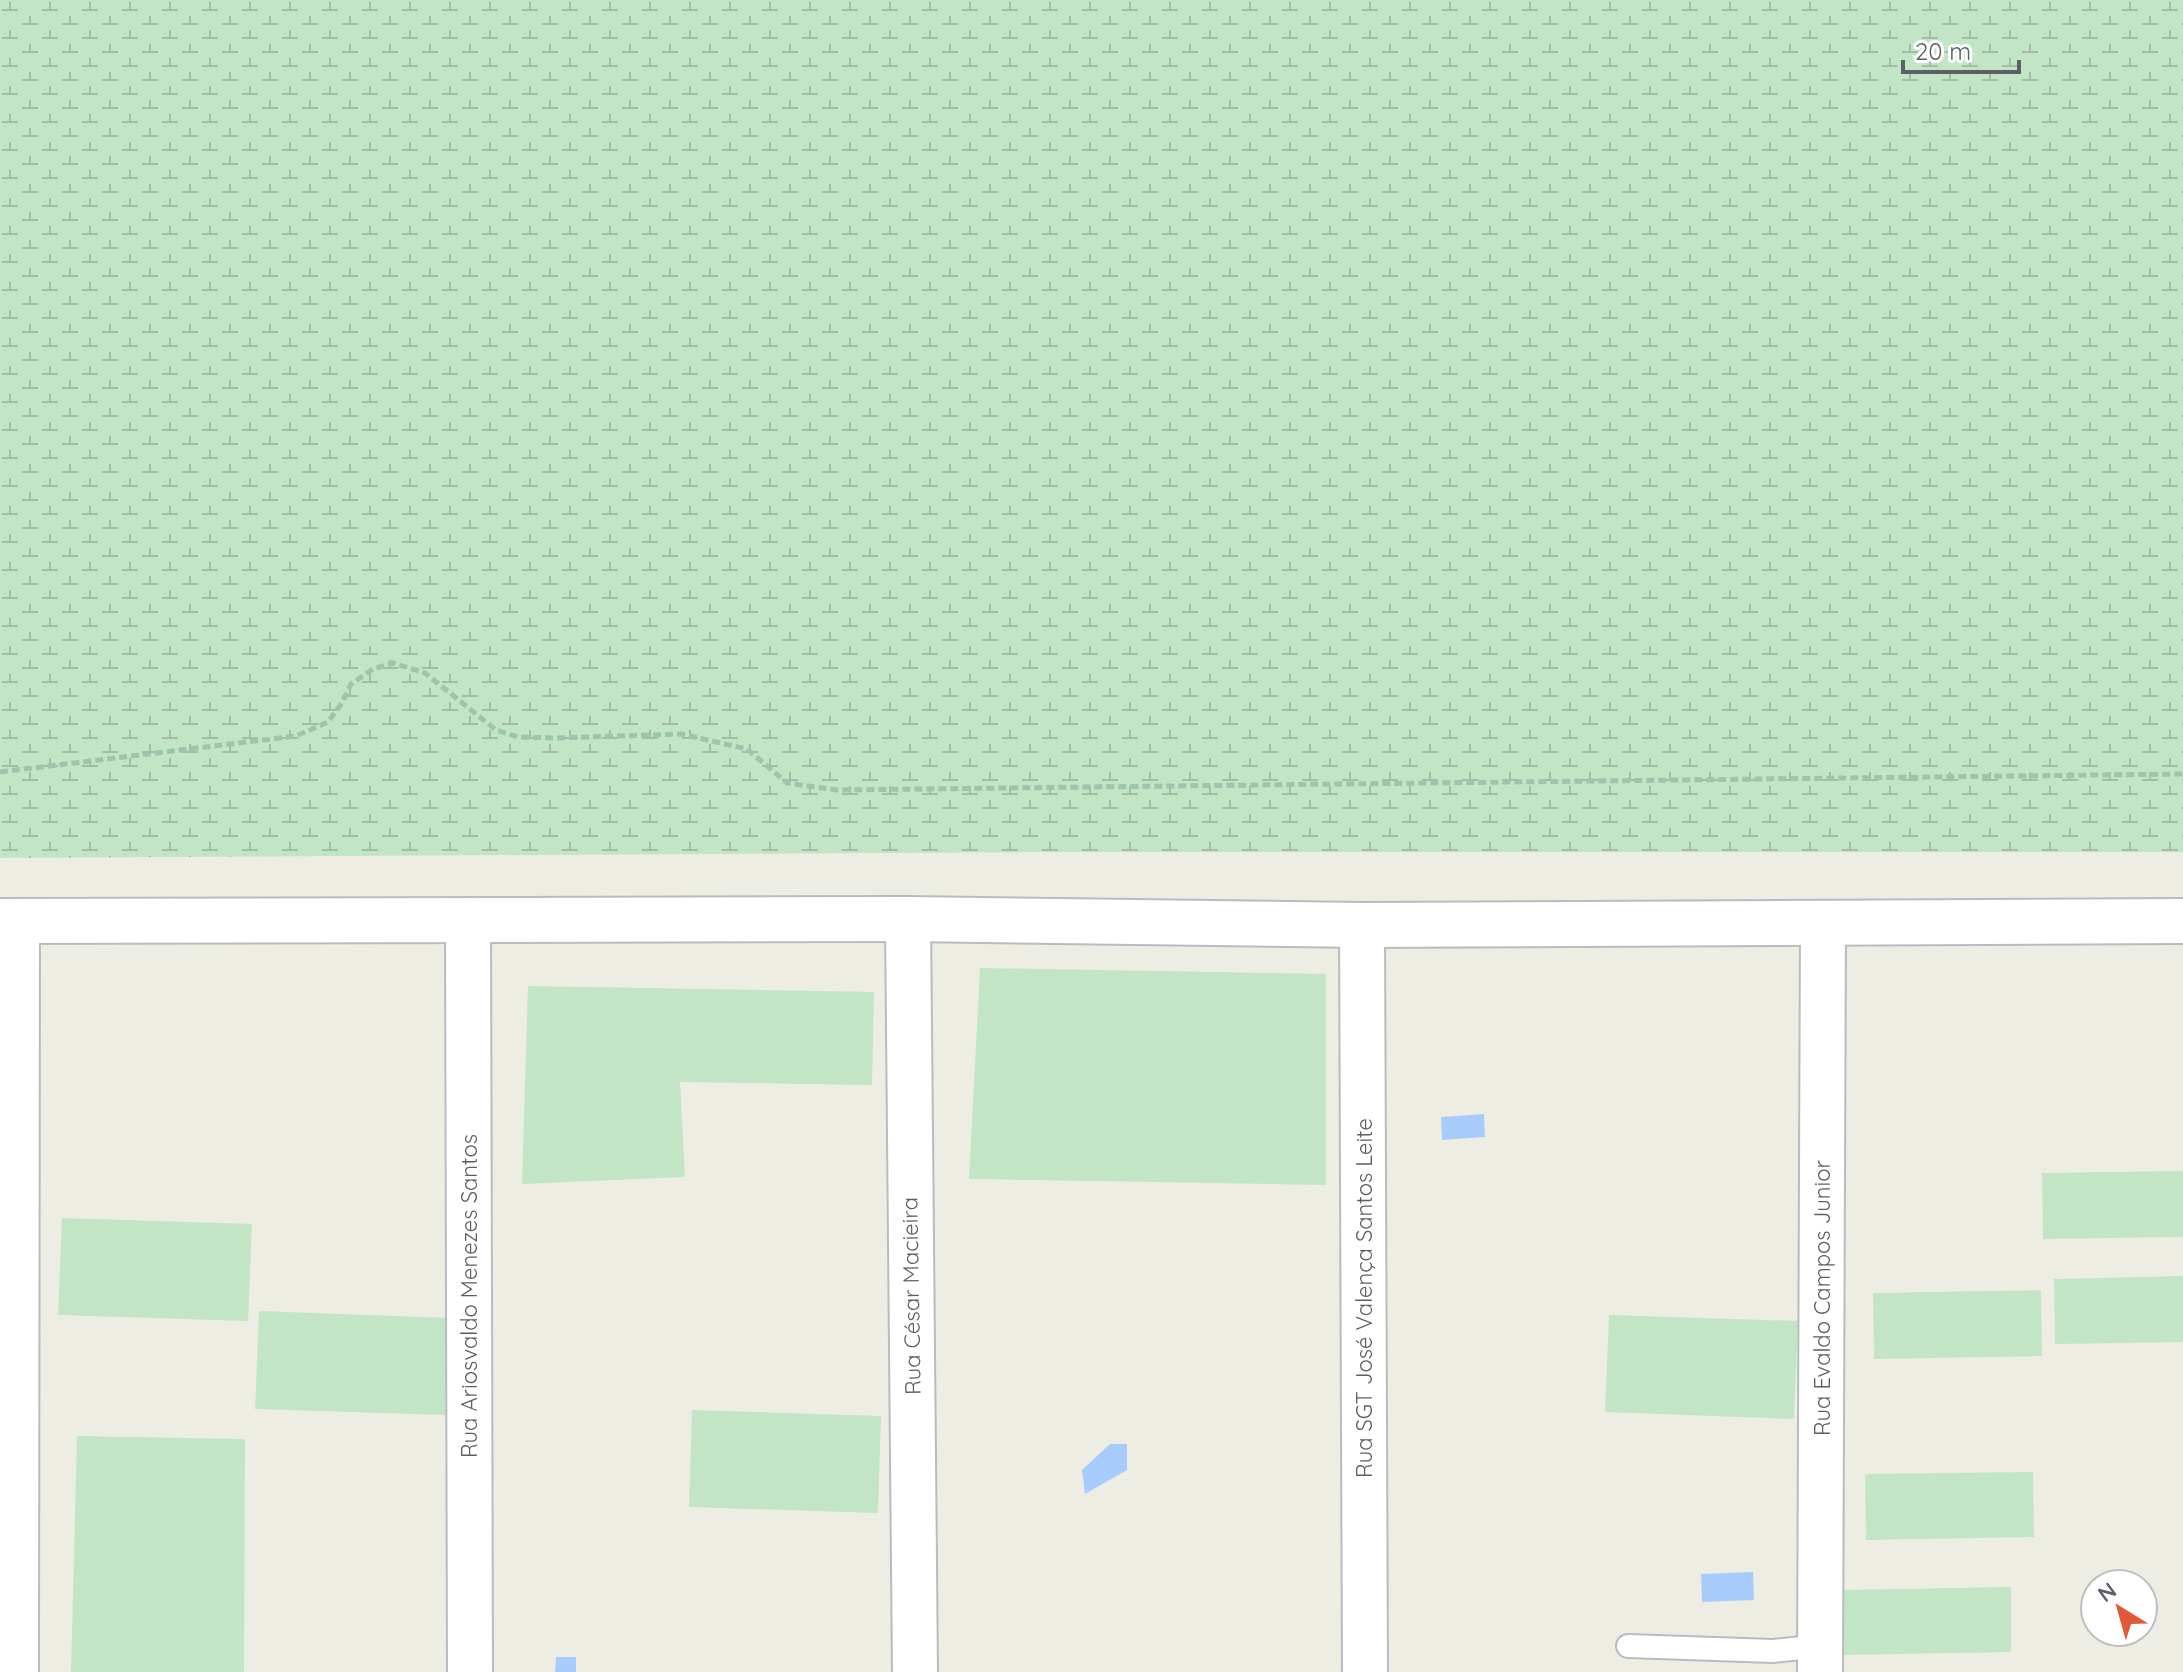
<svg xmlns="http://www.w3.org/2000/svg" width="2183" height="1672" font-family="Quicksand,sans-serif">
  <defs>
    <pattern id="wetland-marsh" width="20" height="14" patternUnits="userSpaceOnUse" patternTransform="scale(2)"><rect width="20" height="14" fill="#c2e5c6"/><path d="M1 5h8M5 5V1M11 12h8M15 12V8" fill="none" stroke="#a1bda4"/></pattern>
  </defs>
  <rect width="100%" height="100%" fill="#eeede4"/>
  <g fill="#c2e5c6">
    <path d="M980 968 1326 974V1185L969 1179Z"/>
    <path d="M528 986 874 992 872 1085 680 1082 685 1177 522 1184Z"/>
    <path d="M2183 1171V1237L2043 1239 2042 1173Z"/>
    <path d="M62 1218 252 1224 248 1321 58 1315Z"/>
    <path d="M2183 1276V1342L2055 1344 2054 1279Z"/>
    <path d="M2041 1290 2042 1356 1874 1359 1873 1293Z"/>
    <path d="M259 1311 449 1318 445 1415 255 1409Z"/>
    <path d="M1609 1315 1798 1321 1794 1419 1605 1412Z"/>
    <path d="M692 1410 881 1416 878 1513 689 1507Z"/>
    <path d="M77 1436 245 1439 244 1672H71Z"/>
    <path d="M2033 1472 2034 1537 1866 1540 1865 1474Z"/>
    <path d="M2011 1587V1652L1843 1655 1842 1590Z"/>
  </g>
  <path fill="url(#wetland-marsh)" d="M0 0H2183V852H1064L0 858Z"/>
  <g fill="#a7ccfb">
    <path d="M1484 1114 1485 1137 1442 1140 1441 1117Z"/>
    <path d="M1110 1444H1127V1470L1085 1494 1082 1470Z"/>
    <path d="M1753 1572 1754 1600 1702 1602 1701 1574Z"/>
    <path d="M556 1657H576V1672H555Z"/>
  </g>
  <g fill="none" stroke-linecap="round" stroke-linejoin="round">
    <g stroke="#b9bbc0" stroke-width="26">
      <path id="service" d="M1628 1646 1773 1651 1820 1646"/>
    </g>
    <g stroke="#b9bbc0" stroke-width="48">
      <g id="minor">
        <path d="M908 919 915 1672"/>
        <path d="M468 920 470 1672"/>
        <path d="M1362 925 1365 1672"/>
        <path d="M16 1672 17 921"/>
        <path d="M1820 1672 1823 923"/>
      </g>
    </g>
    <g stroke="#b9bbc0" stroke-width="48">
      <path id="tertiary" d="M0 921 908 919 1362 925 2183 921"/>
    </g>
    <path stroke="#9cc5ac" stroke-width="5" stroke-dasharray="8 4" stroke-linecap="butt" d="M0 772 296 736 328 722 342 703 351 684 373 669 393 663 425 673 496 730 518 737 557 738 681 734 747 749 787 783 837 790 2183 774"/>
    <use href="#service" stroke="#fff" stroke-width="22"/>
    <use href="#minor" stroke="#fff" stroke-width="44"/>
    <use href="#tertiary" stroke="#fff" stroke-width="44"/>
  </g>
  <g text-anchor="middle" stroke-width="6" stroke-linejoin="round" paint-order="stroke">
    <g font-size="22" fill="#5c5f64" stroke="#fff">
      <text transform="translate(469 1296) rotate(-90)" y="8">Rua Ariosvaldo Menezes Santos</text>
      <text transform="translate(911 1296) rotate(-91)" y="8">Rua César Macieira</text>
      <text transform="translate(1364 1298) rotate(-90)" y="8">Rua SGT José Valença Santos Leite</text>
      <text transform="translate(1822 1298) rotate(-90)" y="8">Rua Evaldo Campos Junior</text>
    </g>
  </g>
  <g transform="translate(2119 1608) rotate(323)"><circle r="38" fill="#ffffff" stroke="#bebfc1" stroke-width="2"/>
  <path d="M0-6L14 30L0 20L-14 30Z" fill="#e25937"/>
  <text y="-12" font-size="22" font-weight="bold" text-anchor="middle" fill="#5c5f64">N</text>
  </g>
  <path d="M1903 60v12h116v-12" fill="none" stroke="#5c5f64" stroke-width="4"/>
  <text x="1915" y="60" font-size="24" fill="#5c5f64" stroke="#ffffff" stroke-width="6" paint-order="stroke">20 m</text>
</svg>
